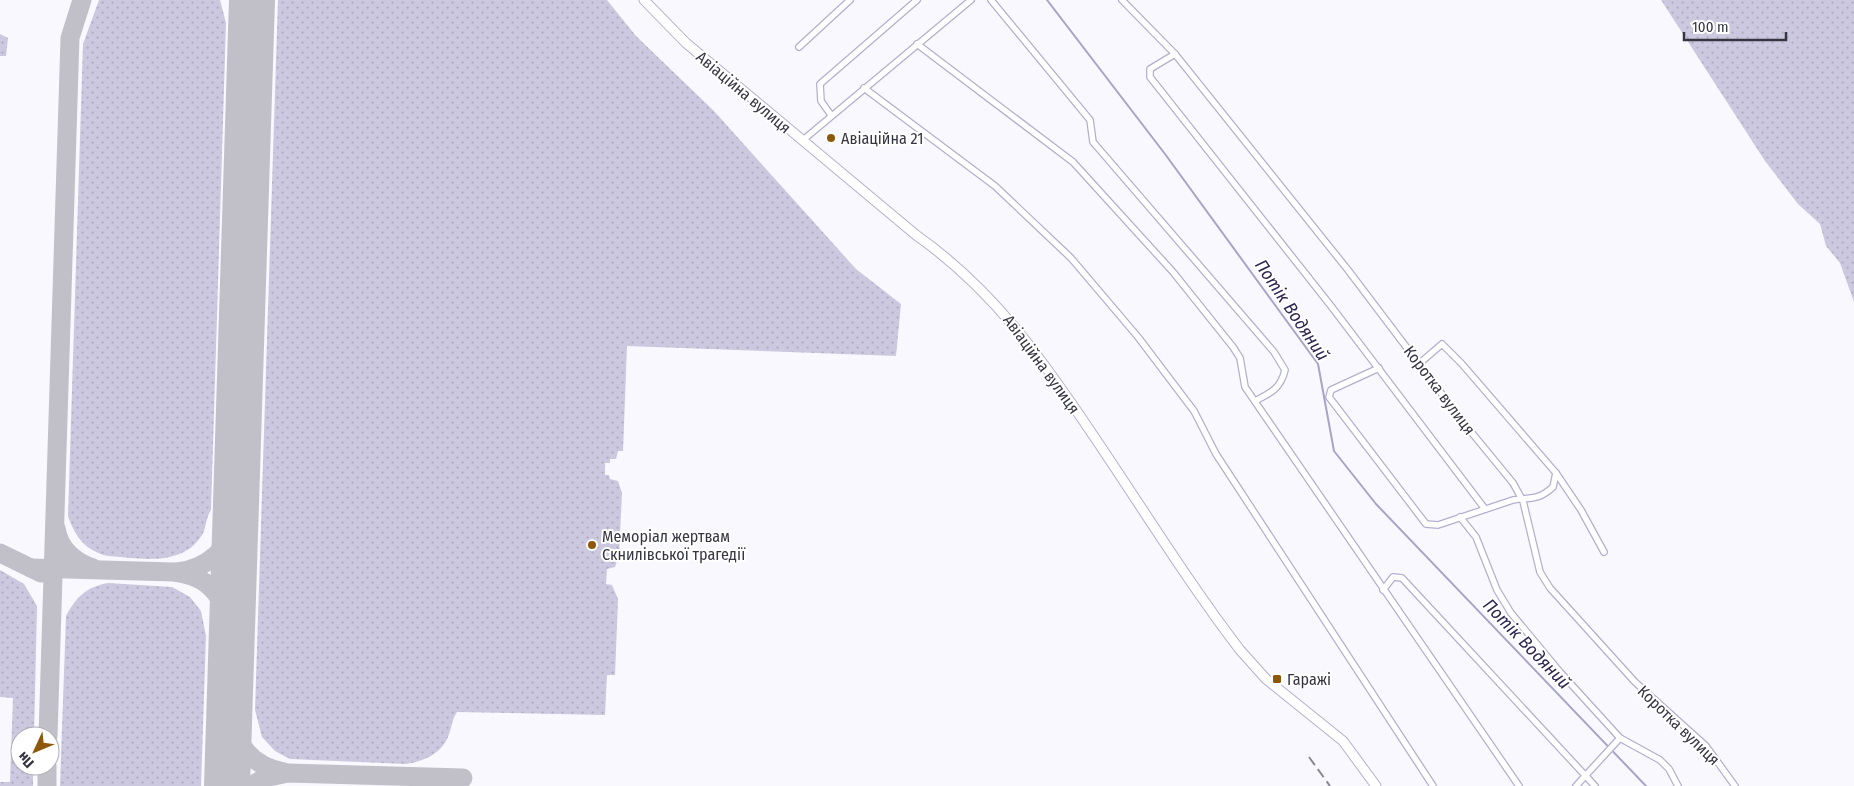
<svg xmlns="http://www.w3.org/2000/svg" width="1854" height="786" font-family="'Fira Sans Condensed',sans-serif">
  <defs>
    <pattern id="grass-dots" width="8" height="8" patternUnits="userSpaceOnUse" patternTransform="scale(1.25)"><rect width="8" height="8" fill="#cbc8e0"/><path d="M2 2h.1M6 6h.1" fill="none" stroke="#afacc1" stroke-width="1.8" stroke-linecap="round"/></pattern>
  </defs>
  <rect width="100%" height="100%" fill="#f9f8ff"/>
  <g fill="url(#grass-dots)">
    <path d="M99 0H220L226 23 211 510C205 518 207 530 200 538 179 567 139 558 108 556 86 551 75 537 68 516L83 44Z"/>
    <path d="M278 0H607L636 36 714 111 856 269 901 304 896 356 627 346 623 451H618L616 459H610V463H605V475H609L610 479 618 481 622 493 619 555 615 567 607 569 606 584 612 585 618 599 615 675H607L605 715 457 712C452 719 452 726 449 734 443 753 425 761 406 764L290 759 275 751 262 737 255 710Z"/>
    <path d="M1661 0H1854V302L1840 263 1826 246 1820 224 1798 204 1765 161Z"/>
    <path d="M0 34 8 38 6 56H0Z"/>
    <path d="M0 570 24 584 37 606 34 736H20V766H33V786H0V782H10L13 698 0 697Z"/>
    <path d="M108 583 172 587 190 597 201 611 206 636 201 786H60L66 616C76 597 86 587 108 583Z"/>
  </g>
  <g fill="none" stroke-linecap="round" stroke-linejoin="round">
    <path stroke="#a8a4c6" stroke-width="2" d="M1047 0 1165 154 1318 364 1334 451 1376 504 1646 786"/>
    <g stroke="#c1c0c9" stroke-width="19">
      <path d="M249 0 251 13"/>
      <path d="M56 528C59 549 75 562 93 568"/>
      <path d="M0 553 41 573"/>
      <path d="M31 568 174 572C215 577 225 601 232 637"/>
      <path d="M177 572C206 569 232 548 236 518"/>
      <path d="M230 713C236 745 251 766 284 772"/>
      <path d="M48 736 70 38 82 0"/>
      <path d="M47 786V766"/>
      <path d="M251 786 264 778 288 773 463 778"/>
    </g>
    <path stroke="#c1c0c9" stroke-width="46" d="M227 786 252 0"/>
    <g stroke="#b3b0cf" stroke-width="8">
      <g id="street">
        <path d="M991 0 1090 120 1093 142 1274 352 1285 370C1281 388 1271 393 1255 401"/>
        <path d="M1122 0 1175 54 1348 270 1463 422 1513 483 1523 501 1540 572 1550 588 1635 682 1706 746 1735 786"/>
        <path d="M917 44 1073 162 1173 272 1233 347 1240 358 1245 387 1519 786"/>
        <path d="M799 47 850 0"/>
        <path d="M1175 54 1150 69V77L1331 306 1485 509"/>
        <path d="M864 88 995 186 1071 258 1138 337 1194 411 1216 454 1433 786"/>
        <path d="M831 115 821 101 820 84 917 0"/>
        <path d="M803 140 971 0"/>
        <path d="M1420 363 1442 344 1462 364 1556 473 1581 510 1604 552"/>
        <path d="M1379 368 1331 390 1329 397 1426 524 1438 525 1513 500C1530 497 1538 501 1553 487L1556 473"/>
        <path d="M1460 517 1476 537 1497 590 1511 613 1560 672 1620 738 1660 760 1669 769 1678 786"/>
        <path d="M1383 590 1393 577 1402 578 1595 786"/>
        <path d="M1576 786 1620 738"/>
      </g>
    </g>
    <g stroke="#b3b0cf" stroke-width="11">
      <path id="secondary" d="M644 0 686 43 916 235C994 290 1042 359 1095 438 1143 509 1188 582 1240 650L1266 679 1343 741 1376 786"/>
    </g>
    <use href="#street" stroke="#fff" stroke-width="5.5"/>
    <use href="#secondary" stroke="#fff" stroke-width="9"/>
    <path stroke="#898893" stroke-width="2" stroke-dasharray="10 5" stroke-linecap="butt" d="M1309 757 1330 786"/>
  </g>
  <g fill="#8e580a" stroke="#fff" stroke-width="2">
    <circle cx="831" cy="138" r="5"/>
    <circle cx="592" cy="545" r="5"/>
    <rect x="1272" y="674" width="10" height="10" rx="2.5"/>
  </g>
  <g text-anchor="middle" stroke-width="4" stroke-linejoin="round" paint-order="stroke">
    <g font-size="16" fill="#363542" stroke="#fff">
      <text transform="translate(744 92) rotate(40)" y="6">Авіаційна вулиця</text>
      <text transform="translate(1042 364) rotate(54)" y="6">Авіаційна вулиця</text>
      <text transform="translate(1440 390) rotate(53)" y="6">Коротка вулиця</text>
      <text transform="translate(1679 725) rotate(44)" y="6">Коротка вулиця</text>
    </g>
    <g font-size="16" fill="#363542" stroke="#fff" text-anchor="start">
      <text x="841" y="144">Авіаційна 21</text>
      <text x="602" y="542">Меморіал жертвам<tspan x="602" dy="18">Скнилівської трагедії</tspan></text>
      <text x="1287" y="685">Гаражі</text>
    </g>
    <g font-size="18" font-style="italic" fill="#2f2652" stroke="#fff">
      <text transform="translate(1292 310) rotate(56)" y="6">Потік Водяний</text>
      <text transform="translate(1527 644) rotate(46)" y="6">Потік Водяний</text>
    </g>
  </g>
  <g transform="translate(35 751) rotate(226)"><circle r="24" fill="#ffffff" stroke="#afaeb3"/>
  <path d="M0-4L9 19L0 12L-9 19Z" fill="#8e580a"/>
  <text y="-8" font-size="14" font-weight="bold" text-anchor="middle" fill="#363542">Пн</text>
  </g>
  <path d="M1684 32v8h102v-8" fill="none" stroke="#363542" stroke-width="2.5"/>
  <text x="1692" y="32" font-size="15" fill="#363542" stroke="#ffffff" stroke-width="4" paint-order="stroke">100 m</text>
</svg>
